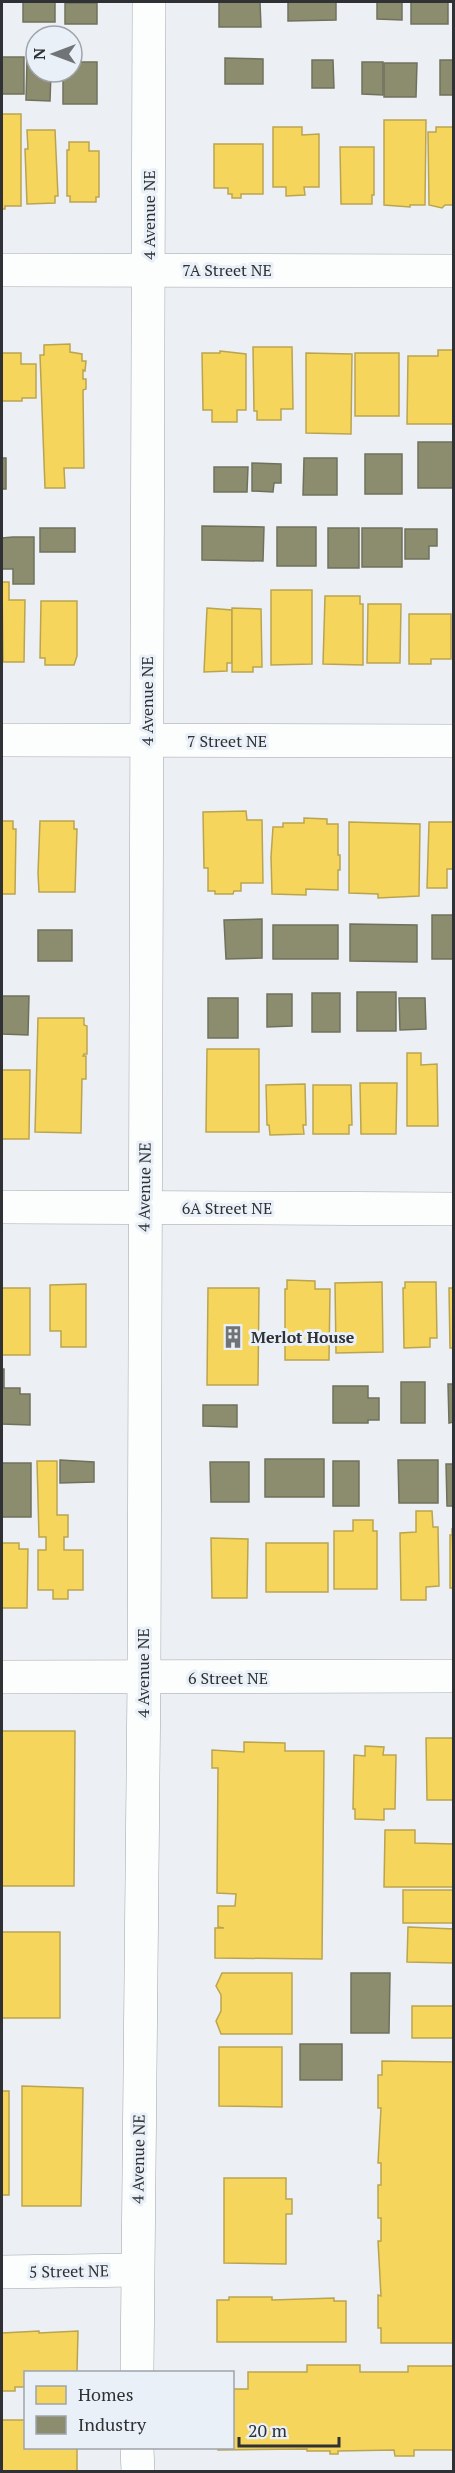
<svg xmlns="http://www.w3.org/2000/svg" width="455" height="2473" font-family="'PT Serif',serif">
  <rect width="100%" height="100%" fill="#ecf0f4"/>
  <g fill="#f6d55c" stroke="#baa450" stroke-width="1.5">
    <path d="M2 114H21V206H5V209H2Z"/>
    <path d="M384 120H426L425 205H410V207L384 205Z"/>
    <path d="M273 127H302V135L319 134V187H304L305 195 286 196V187H273Z"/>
    <path d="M436 127H453L454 133V205H445L442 208 429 205 428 132H436Z"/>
    <path d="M27 130H55L58 196H55V203L27 204 25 149H28Z"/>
    <path d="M69 142H89V151H99V197H96V202H70V196H67V150H69Z"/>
    <path d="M214 144H263V194H241V198H232V194H228V188H214Z"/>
    <path d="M340 147H374V195H372V204H341Z"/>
    <path d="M70 344V352L82 354V361H86L85 371 83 370V379H86V389L83 390 84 468H64L65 488H45L40 355H44V345Z"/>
    <path d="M253 347H292L293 409H281V420H257V411H254Z"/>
    <path d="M438 350H454V424H407L408 356H438Z"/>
    <path d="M220 351 246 354V410H237V422H212V410H203L202 353H220Z"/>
    <path d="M2 353H21V364H36V398H22V401H2Z"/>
    <path d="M306 353 352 354 351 434 306 433Z"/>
    <rect x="355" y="353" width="44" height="63"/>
    <path d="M2 582H9V600H25L24 662H3Z"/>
    <path d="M271 590H312V664L271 665Z"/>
    <path d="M325 596H360V604H363V665L323 664Z"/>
    <path d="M41 601H77V656L74 665H45V658H40Z"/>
    <path d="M368 604H401L400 663H367Z"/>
    <path d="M207 608 232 610V663H227V671L204 672Z"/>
    <path d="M232 608 261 609 262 667H253V672H232Z"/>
    <path d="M409 614H451V659H431V664H409Z"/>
    <path d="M246 811 247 820H262L263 883H241V891H234L233 894H215V891H208V868H204L203 812Z"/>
    <path d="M304 818 327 819V824H338V855H340V870H338V890L306 889V895L272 894 271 857 273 827H283V823H304Z"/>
    <path d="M2 821H13V829H16L15 894H2Z"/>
    <path d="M40 821H74V829H77L75 892H39L38 873Z"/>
    <path d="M349 822 420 824 419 896 378 898V894L349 893Z"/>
    <path d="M429 822H454V869H447V888H427Z"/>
    <path d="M38 1018H84V1025L87 1026V1054H84L83 1056H86V1079H82L81 1133 35 1132Z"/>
    <path d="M207 1049H259V1132H206Z"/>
    <path d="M407 1053H421V1065L437 1064 438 1126H407Z"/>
    <path d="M2 1070H30L29 1139H2Z"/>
    <path d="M360 1083H397L396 1134H361Z"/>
    <path d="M305 1084 306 1125H303L304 1134 270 1135 269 1125H267L266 1085Z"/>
    <path d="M313 1085H351L352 1125H349V1134H313Z"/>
    <path d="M287 1280 315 1281V1289H330L329 1360H285V1289H287Z"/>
    <path d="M382 1282 383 1352 336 1353 335 1283Z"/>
    <path d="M405 1282H436L437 1338H430V1347L404 1348 403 1288H405Z"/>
    <path d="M86 1284V1347H61V1331H50V1285Z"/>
    <rect x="2" y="1288" width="28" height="67"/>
    <path d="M208 1288H259L258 1385H207Z"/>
    <path d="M449 1288H454V1348H450Z"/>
    <path d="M37 1461H57V1515H68V1537H64V1550H83V1590H68V1599H53V1590H38V1550H46V1537H39Z"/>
    <path d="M416 1511H432L433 1527H438L439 1586 426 1587V1600H401L400 1533 416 1532Z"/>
    <path d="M353 1520H373V1531H377V1589H334V1531H353Z"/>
    <path d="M452 1528 454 1588H450V1535H452Z"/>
    <path d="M211 1538 248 1539 247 1598H212Z"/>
    <path d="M2 1543H19V1549H28L27 1608H2Z"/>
    <rect x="266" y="1543" width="62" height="49"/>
    <path d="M2 1731H75L74 1886H2Z"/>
    <path d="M426 1738H454V1800H427Z"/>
    <path d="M244 1742 285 1743V1751H324L322 1959 215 1958V1928H224L218 1927V1906H235L236 1894 217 1893 218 1768H212V1750L244 1752Z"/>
    <path d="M365 1746 384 1747 383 1755H396L395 1809H384V1820L355 1819V1809H353L354 1755 365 1756Z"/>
    <path d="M385 1830H415V1843L454 1844V1887H384Z"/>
    <rect x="403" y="1890" width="51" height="33"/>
    <path d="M408 1927 454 1929V1963L407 1962Z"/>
    <rect x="2" y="1932" width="58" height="86"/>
    <path d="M222 1973H292V2034H221L216 2021 221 2011V1995L216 1986Z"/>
    <rect x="412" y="2006" width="42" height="32"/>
    <path d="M219 2047H282V2107L219 2106Z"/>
    <path d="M382 2061 454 2062V2343H381V2328H378V2295L381 2296 378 2241H381V2218H378V2185H381V2163H378L381 2108H378V2075H382Z"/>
    <path d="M22 2086 83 2088 81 2206H22Z"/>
    <rect x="2" y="2091" width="7" height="104"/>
    <path d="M224 2178H286V2199H292V2214H286V2264L224 2263Z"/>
    <path d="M229 2297H272V2300L334 2298V2301H346V2342H217V2300H229Z"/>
    <path d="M39 2331V2333L78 2331 77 2372H26V2387H15V2391H2V2333Z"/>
    <path d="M307 2365H360V2372H408V2366H454V2450H414V2456H395L394 2450 338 2451V2454H330V2451H307V2449L218 2450V2448H232V2389H248V2372H307Z"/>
    <path d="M2 2420H26V2448H77V2472H2Z"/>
  </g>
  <g fill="#8c8c6e" stroke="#70715d" stroke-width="1.5">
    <rect x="23" y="2" width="32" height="20"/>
    <path d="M219 2H260L261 27H219Z"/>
    <path d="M288 2H336V20L288 21Z"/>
    <path d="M377 2H402V20L377 19Z"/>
    <rect x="411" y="2" width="37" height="22"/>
    <rect x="65" y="3" width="32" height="21"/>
    <rect x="2" y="57" width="22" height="37"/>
    <path d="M225 58 263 59V84H225Z"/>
    <path d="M27 59H36V72H51L50 101 26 100Z"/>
    <path d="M312 60H333L334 88H312Z"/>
    <rect x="440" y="60" width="14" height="35"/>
    <path d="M72 62H97V104H63V72H72Z"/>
    <path d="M362 62H383V95L362 94Z"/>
    <path d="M384 63H417L416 97H384Z"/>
    <rect x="418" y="442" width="36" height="46"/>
    <rect x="365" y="454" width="37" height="40"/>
    <rect x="2" y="458" width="4" height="31"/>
    <path d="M304 458H337V495H303Z"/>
    <path d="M252 463 281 464V483H274L273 492 252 491Z"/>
    <path d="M214 467H248L247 492H214Z"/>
    <path d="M202 526 264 527 263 561 202 560Z"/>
    <rect x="277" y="527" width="39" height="39"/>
    <rect x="40" y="528" width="35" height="24"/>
    <rect x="328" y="528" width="31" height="40"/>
    <rect x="362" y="528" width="40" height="39"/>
    <path d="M405 529H437V546H429V559H405Z"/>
    <path d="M13 537H34V584H13V569H2V538Z"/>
    <rect x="432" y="915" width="22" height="44"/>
    <path d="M262 919V958L226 959 224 920Z"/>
    <path d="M350 924 417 925V962L350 961Z"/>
    <rect x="273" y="925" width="65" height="34"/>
    <rect x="38" y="930" width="34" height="31"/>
    <rect x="357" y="992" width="39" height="39"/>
    <rect x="312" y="993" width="28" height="39"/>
    <path d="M267 994H292V1026L267 1027Z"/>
    <path d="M2 996H29L28 1035 2 1034Z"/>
    <rect x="208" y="998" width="30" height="40"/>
    <path d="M399 998H425L426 1029 400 1030Z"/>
    <path d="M2 1369H4V1388H20V1394H30V1425L2 1424Z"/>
    <rect x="401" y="1382" width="24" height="41"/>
    <path d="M448 1384H454V1422L449 1423Z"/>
    <path d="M333 1386H368V1398H379V1420H368V1423H333Z"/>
    <path d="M203 1405H237V1427L203 1426Z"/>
    <rect x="265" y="1459" width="59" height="38"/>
    <path d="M60 1460 94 1462V1482L60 1483Z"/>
    <path d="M398 1460H438V1503H399Z"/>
    <rect x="333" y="1461" width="26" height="45"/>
    <path d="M210 1462H249V1502H211Z"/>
    <rect x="2" y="1463" width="29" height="54"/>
    <path d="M446 1464H454V1506H447Z"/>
    <path d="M351 1973H390L389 2033H351Z"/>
    <rect x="300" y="2044" width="42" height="36"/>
  </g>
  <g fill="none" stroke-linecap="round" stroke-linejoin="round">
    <g stroke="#a2a5a8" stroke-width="34">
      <g id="minor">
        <path d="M2 270 454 271"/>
        <path d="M2 740 454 741"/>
        <path d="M2 1207 454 1209"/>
        <path d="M2 1677 454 1676"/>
        <path d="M2 2272 137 2270"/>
        <path d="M137 2372 144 1678 149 2"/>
        <path d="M137 2448 138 2472"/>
      </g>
    </g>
    <use href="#minor" stroke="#fcfdfd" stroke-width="33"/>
  </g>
  <defs>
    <g id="building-bare" transform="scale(1.8)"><path d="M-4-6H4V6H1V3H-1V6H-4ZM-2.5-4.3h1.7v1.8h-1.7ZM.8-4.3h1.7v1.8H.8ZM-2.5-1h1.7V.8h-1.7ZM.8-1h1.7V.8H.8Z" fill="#717477" stroke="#e9f0f8" stroke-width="2.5" paint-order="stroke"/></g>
  </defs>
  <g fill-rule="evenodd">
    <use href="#building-bare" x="233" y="1337"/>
  </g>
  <g text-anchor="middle" stroke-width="6" stroke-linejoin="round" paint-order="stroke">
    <g font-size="16" fill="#2f3134" stroke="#e9f0f8">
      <text transform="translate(149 215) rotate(-90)" y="6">4 Avenue NE</text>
      <text x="227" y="276">7A Street NE</text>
      <text transform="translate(147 701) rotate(-90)" y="6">4 Avenue NE</text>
      <text x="227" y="747">7 Street NE</text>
      <text transform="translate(144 1187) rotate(-89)" y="6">4 Avenue NE</text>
      <text x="227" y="1214">6A Street NE</text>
      <text transform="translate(143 1673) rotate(-90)" y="6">4 Avenue NE</text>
      <text x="228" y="1684">6 Street NE</text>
      <text transform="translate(138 2159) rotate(-89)" y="6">4 Avenue NE</text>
      <text transform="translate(69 2271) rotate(-1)" y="6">5 Street NE</text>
    </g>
    <g font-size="16" font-weight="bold" fill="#2f3134" stroke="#e9f0f8" text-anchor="start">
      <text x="251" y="1343">Merlot House</text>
    </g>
  </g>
  <rect width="455" height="2473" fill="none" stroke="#2f3134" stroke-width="6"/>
  <rect x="24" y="2371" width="210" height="78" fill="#e9f0f8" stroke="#9fa4aa" stroke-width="1.5"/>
  <rect x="36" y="2386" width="30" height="18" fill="#f6d55c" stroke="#9fa4aa" stroke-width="1.5"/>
  <text x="78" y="2401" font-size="18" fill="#2f3134">Homes</text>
  <rect x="36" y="2416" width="30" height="18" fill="#8c8c6e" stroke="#9fa4aa" stroke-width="1.5"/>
  <text x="78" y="2431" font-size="18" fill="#2f3134">Industry</text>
  <g transform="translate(54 54) rotate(270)"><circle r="28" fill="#e9f0f8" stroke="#9fa4aa" stroke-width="1.5"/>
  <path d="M0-4.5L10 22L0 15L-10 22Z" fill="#717477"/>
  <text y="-9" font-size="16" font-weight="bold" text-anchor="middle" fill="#2f3134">N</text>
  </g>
  <path d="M239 2437v9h100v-9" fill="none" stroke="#2f3134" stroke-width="3"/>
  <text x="248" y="2437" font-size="18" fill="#2f3134" stroke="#e9f0f8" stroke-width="4.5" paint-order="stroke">20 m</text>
</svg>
